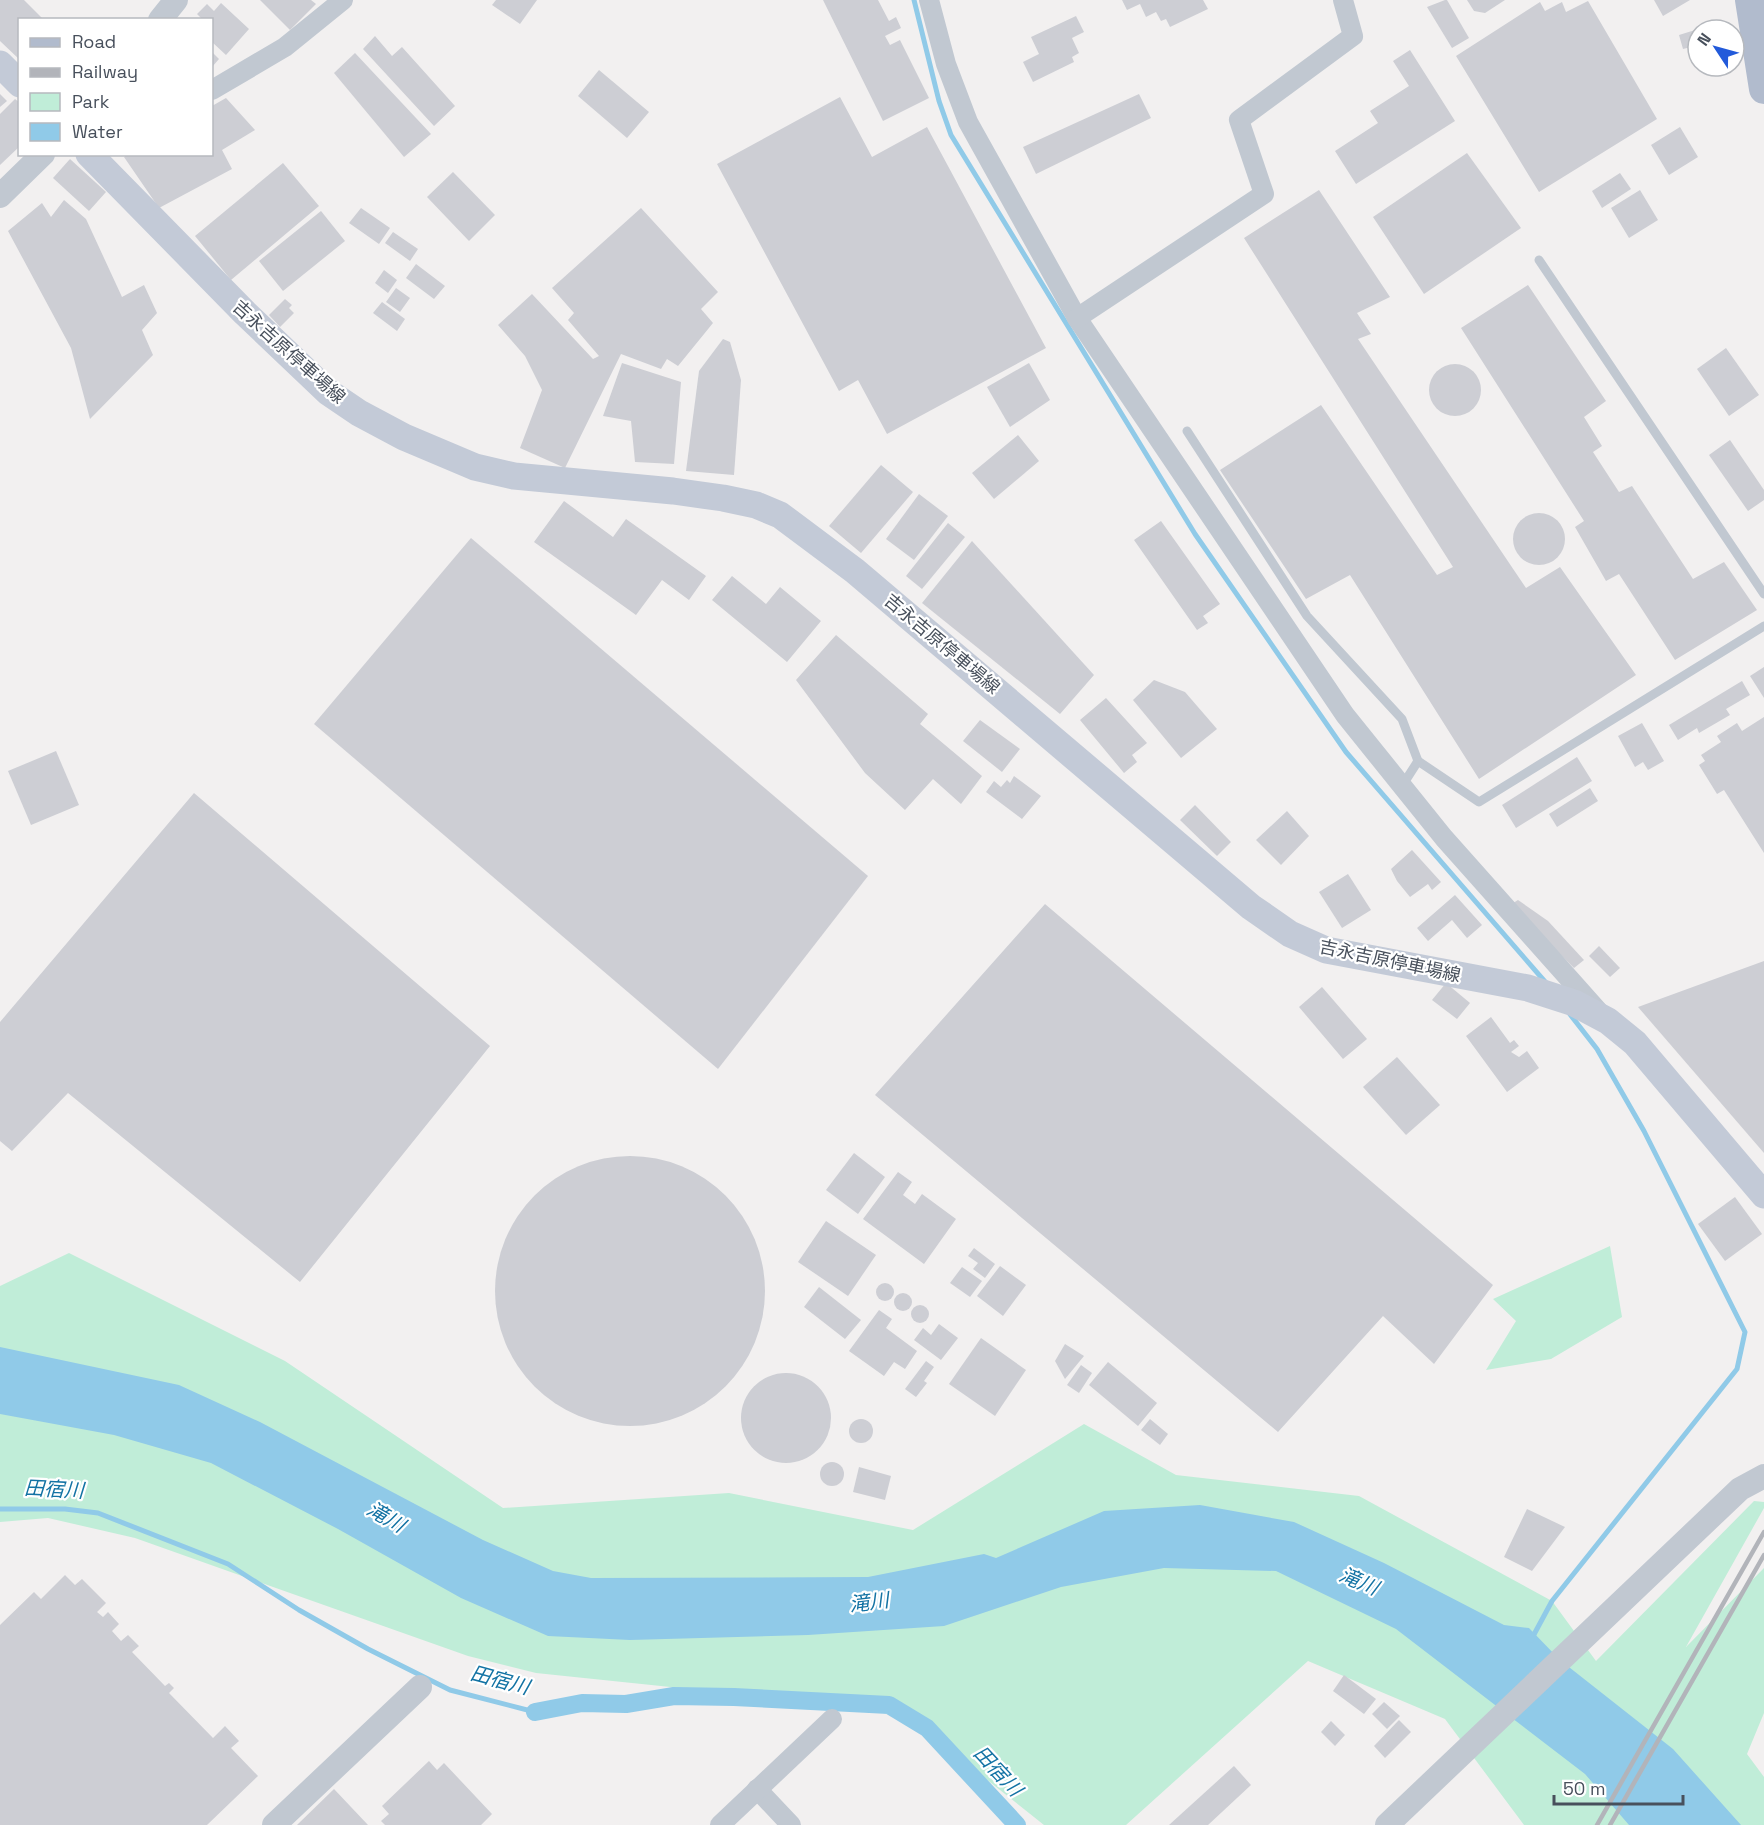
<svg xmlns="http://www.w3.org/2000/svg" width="1764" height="1825" font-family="'Space Grotesk','Noto Sans JP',sans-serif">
  <rect width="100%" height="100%" fill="#f2f0f0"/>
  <g fill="#c0edd8">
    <path d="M1610 1246 1622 1317 1551 1359 1486 1370 1516 1321 1493 1299Z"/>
    <path d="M69 1253 285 1361 503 1508 729 1493 913 1530 1084 1424 1176 1475 1359 1496 1552 1601 1596 1661 1754 1501 1764 1502V1508L1686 1647 1764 1568V1713L1747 1754 1764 1777V1825H1524L1445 1719 1308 1661 1126 1825H1044L908 1717 814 1702 536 1673 468 1656 135 1538 48 1518 0 1522V1286Z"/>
  </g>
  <path fill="#90cae8" d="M0 1347 179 1385 260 1422 483 1540 553 1571 591 1578 868 1577 984 1554 996 1558 1104 1511 1200 1505 1294 1522 1384 1563 1504 1625 1529 1628 1560 1660 1673 1749 1741 1825H1629L1585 1774 1396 1629 1276 1571 1164 1568 1061 1587 944 1626 808 1635 630 1640 548 1636 461 1598 338 1529 211 1463 114 1435 0 1414Z"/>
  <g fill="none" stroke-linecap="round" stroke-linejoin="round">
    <g stroke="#90cae8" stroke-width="5">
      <path d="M914 0 939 101 951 135 1195 534 1346 752 1547 984"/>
      <path d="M0 1509H65L98 1513 228 1564 299 1610 368 1649 450 1690 535 1712"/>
      <path d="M1531 1640 1552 1601 1737 1369 1745 1332 1644 1131 1597 1049 1569 1013"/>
    </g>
    <path stroke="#90cae8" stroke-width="18" d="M535 1712 582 1703 626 1704 674 1696 734 1697 889 1705 927 1728 1017 1825"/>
  </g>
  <g fill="#cdced4">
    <path d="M0 0H24L44 20H20V60L0 41Z"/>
    <path d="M260 0H311L316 4 290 30Z"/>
    <path d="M496 0H537L520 24 492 5Z"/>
    <path d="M823 0H878L889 21 896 17 901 28 885 36 890 45 900 40 929 98 883 121Z"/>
    <path d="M1122 0H1203L1208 9 1170 27 1166 19 1161 21 1156 12 1146 17 1140 4 1127 10Z"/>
    <path d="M1445 0H1447L1469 38 1452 48 1427 7Z"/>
    <path d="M1467 0H1505L1485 13 1474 11Z"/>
    <path d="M1654 0H1690L1663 16Z"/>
    <path d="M1588 1 1657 119 1539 192 1456 56 1540 2 1545 11 1562 2 1566 12Z"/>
    <path d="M221 3 249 29 226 55 212 42V20H199L201 18 197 14 207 4 214 11Z"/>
    <path d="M1076 16 1084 32 1072 38 1079 53 1072 57 1074 62 1033 82 1023 62 1039 54 1031 37Z"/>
    <path d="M1708 26 1709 30H1698V60L1695 61 1691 47 1683 49 1679 35Z"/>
    <path d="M375 36 392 56 402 47 455 106 434 126 363 49Z"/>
    <path d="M1410 50 1455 121 1356 184 1335 151 1378 123 1370 111 1409 86 1393 61Z"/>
    <path d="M212 52 219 59 212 67Z"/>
    <path d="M355 53 431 134 404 157 334 73Z"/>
    <path d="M599 70 649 112 627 138 578 96Z"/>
    <path d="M0 94 7 101 0 107Z"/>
    <path d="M1139 94 1151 118 1036 174 1023 147Z"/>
    <path d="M840 97 872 157 927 127 1046 348 887 434 858 380 839 391 717 164Z"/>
    <path d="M226 98 255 130 222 150 232 169 159 208 124 157 128 154H212V106Z"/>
    <path d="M15 99 20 103V146L0 165V114Z"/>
    <path d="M1680 127 1698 157 1669 175 1651 145Z"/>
    <path d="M1467 153 1521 228 1424 294 1373 217Z"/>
    <path d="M70 159 106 192 89 211 53 178Z"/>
    <path d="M283 163 319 206 231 280 195 236Z"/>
    <path d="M453 172 495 215 469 241 427 197Z"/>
    <path d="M1620 173 1631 189 1602 208 1592 191Z"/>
    <path d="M1319 190 1390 297 1357 313 1371 334 1358 339 1526 588 1560 567 1636 675 1479 779 1350 575 1306 599 1220 470 1321 405 1437 575 1453 567 1244 238Z"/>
    <path d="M1640 190 1658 220 1629 238 1611 208Z"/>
    <path d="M64 200 86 219 122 297 144 285 157 313 142 330 153 355 90 419 71 348 8 231 42 203 51 217Z"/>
    <path d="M361 208 390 228 379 244 349 223Z"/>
    <path d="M641 208 718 292 701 309 713 323 678 366 667 359 661 369 621 354 565 468 520 448 542 390 525 356 498 325 532 294 593 359 599 356 568 320 574 313 552 288Z"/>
    <path d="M321 211 345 241 283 291 259 261Z"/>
    <path d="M393 232 418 249 410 261 385 243Z"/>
    <path d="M416 264 445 286 434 299 406 278Z"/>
    <path d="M384 270 397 280 388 293 375 283Z"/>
    <path d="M1528 285 1606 401 1584 417 1602 446 1593 452 1619 492 1632 486 1693 579 1724 562 1757 610 1675 660 1619 574 1606 581 1575 527 1584 521 1461 328Z"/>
    <path d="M396 288 410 298 400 312 386 302Z"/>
    <path d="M285 299 292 305 289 308 294 313 280 327 269 315Z"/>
    <path d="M382 302 405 319 397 331 373 313Z"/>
    <path d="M723 339 730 342 741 380 734 475 686 471 699 371Z"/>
    <path d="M1726 348 1759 395 1729 416 1697 369Z"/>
    <path d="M622 363 681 382 674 464 635 462 631 421 603 416Z"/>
    <path d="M1029 363 1050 400 1010 427 987 387Z"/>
    <circle cx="1455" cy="390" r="26"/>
    <path d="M1018 435 1039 461 994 499 972 473Z"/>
    <path d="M1730 440 1764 490V500L1748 511 1709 455Z"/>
    <path d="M881 465 913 492 861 553 829 526Z"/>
    <path d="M919 494 948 516 914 560 886 539Z"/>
    <path d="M564 501 613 537 626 519 706 576 689 600 662 580 636 615 534 542Z"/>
    <circle cx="1539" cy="539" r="26"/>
    <path d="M1161 521 1220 604 1203 616 1208 623 1197 630 1134 540Z"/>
    <path d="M948 523 965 537 922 589 906 576Z"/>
    <path d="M471 538 868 876 718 1069 314 724Z"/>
    <path d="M972 541 1094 675 1060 714 922 603Z"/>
    <path d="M732 576 766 604 780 587 821 621 787 662 712 600Z"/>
    <path d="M836 635 928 714 920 724 982 776 961 804 933 779 905 810 865 773 796 680Z"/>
    <path d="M1764 667V698L1750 676Z"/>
    <path d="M1154 680 1185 692 1217 729 1181 758 1133 700Z"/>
    <path d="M1742 681 1750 695 1726 709 1730 715 1699 733 1697 728 1678 740 1669 725Z"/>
    <path d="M1106 698 1147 743 1132 755 1137 762 1124 773 1080 720Z"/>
    <path d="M1764 717V853L1724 790 1717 794 1699 765 1705 761 1701 755 1721 742 1717 736 1737 723 1742 731Z"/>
    <path d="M980 720 1020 749 1002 772 963 741Z"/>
    <path d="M1642 723 1664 761 1648 770 1643 762 1635 767 1618 736Z"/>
    <path d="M56 751 79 805 31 825 8 771Z"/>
    <path d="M1577 757 1592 781 1516 828 1502 805Z"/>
    <path d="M1014 776 1041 796 1022 819 986 792 994 781 1001 787 1007 780 1010 783Z"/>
    <path d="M1590 788 1598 801 1557 827 1549 814Z"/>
    <path d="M194 793 490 1046 300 1282 68 1093 12 1151 0 1141V1022Z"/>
    <path d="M1195 805 1231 842 1217 856 1180 820Z"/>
    <path d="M1287 811 1309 836 1281 865 1256 840Z"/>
    <path d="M1412 850 1441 882 1432 890 1428 884 1410 897 1397 881 1391 869Z"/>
    <path d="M1348 874 1371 910 1342 928 1319 892Z"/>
    <path d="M1455 895 1482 925 1467 938 1452 920 1428 941 1417 928Z"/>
    <path d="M1518 900 1548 921 1584 960 1574 968 1510 905Z"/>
    <path d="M1045 904 1493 1285 1434 1364 1383 1316 1278 1432 875 1095Z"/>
    <path d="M1599 946 1620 968 1610 977 1589 956Z"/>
    <path d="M1764 961V1153L1638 1007Z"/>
    <path d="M1446 983 1470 1003 1457 1019 1432 1000Z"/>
    <path d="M1322 987 1367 1039 1343 1059 1299 1007Z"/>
    <path d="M1491 1017 1510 1043 1514 1040 1519 1046 1511 1052 1519 1057 1527 1051 1539 1068 1507 1092 1466 1036Z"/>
    <path d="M1397 1057 1440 1105 1406 1135 1363 1087Z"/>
    <path d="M854 1153 885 1177 858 1214 826 1190Z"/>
    <circle cx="630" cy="1291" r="135"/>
    <path d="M898 1172 912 1182 903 1195 915 1204 922 1194 956 1219 924 1264 863 1219Z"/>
    <path d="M1735 1197 1762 1234 1725 1261 1698 1224Z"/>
    <path d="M826 1221 876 1255 848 1296 798 1262Z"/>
    <path d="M974 1248 995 1264 985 1278 973 1269 978 1263 968 1256Z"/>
    <path d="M1000 1266 1026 1285 1003 1316 977 1296Z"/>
    <path d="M962 1267 982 1281 970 1297 950 1283Z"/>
    <circle cx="885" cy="1292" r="9"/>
    <path d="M819 1287 861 1320 845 1339 804 1307Z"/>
    <circle cx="903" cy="1302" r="9"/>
    <circle cx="920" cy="1314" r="9"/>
    <path d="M879 1310 892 1319 886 1328 917 1351 905 1369 894 1362 884 1376 849 1351Z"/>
    <path d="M939 1324 958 1338 941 1360 914 1340 923 1328 931 1335Z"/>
    <path d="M981 1338 1026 1370 995 1416 949 1384Z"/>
    <path d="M1065 1344 1084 1356 1065 1379 1055 1361Z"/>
    <path d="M926 1361 934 1367 924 1381 927 1383 916 1397 905 1389Z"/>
    <path d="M1108 1362 1157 1403 1138 1426 1089 1385Z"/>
    <path d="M1081 1365 1092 1373 1079 1393 1067 1385Z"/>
    <circle cx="786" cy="1418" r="45"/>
    <path d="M1150 1419 1168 1434 1160 1445 1141 1430Z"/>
    <circle cx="861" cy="1431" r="12"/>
    <circle cx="832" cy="1474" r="12"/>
    <path d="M859 1467 891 1476 885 1500 853 1492Z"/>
    <path d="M1527 1509 1565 1527 1532 1571 1504 1557Z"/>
    <path d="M65 1575 75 1585 82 1579 106 1603 97 1612 103 1617 108 1612 119 1624 112 1631 121 1641 128 1635 139 1646 132 1652 165 1686 169 1683 174 1688 169 1693 213 1738 225 1726 239 1741 231 1748 258 1776 207 1825H0V1625L34 1592 41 1599Z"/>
    <path d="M1344 1675 1376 1699 1364 1714 1333 1691Z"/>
    <path d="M1384 1702 1400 1716 1387 1729 1372 1714Z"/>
    <path d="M1399 1720 1411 1732 1385 1758 1374 1746Z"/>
    <path d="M1331 1721 1345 1735 1335 1746 1321 1732Z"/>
    <path d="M429 1761 437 1770 444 1763 492 1814 481 1825H385L381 1821 389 1814 382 1806Z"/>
    <path d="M1234 1766 1251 1785 1208 1825H1169Z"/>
    <path d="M334 1789 368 1825H297Z"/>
  </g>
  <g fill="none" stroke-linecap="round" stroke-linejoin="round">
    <g stroke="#c1c8d1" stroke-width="9">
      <path d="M1539 260 1764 594"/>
      <path d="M1187 431 1307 616 1402 719 1418 761"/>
      <path d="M1402 786 1418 761 1479 802 1764 626"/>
    </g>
    <g stroke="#c1c8d1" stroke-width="20">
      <path d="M929 0 946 64 968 122 1077 318 1345 715 1444 838 1598 1011"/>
      <path d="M212 90 285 47 343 0"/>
      <path d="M1077 318 1264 194 1239 120 1353 36 1343 0"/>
      <path d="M757 1789 791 1825"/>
      <path d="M720 1825 832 1719"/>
    </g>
    <g stroke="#c1c8d1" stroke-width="24">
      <path d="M160 20 176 0"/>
      <path d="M0 196 43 154"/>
      <path d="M274 1825 420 1687"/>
      <path d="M1387 1825 1740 1489 1764 1476"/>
    </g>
    <g stroke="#c3cad7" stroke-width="27">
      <path d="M0 64 20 84"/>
      <path d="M89 154 245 313 328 392 359 413 404 437 475 467 514 476 673 491 723 498 756 505 780 515 855 571 1251 907 1290 934 1326 950 1528 988 1574 1003 1608 1021 1635 1043 1764 1195"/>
    </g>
    <path stroke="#b1bbcd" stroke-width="30" d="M1750 0 1764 89"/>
    <g stroke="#b2b4ba" stroke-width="4.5">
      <path d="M1597 1825 1764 1532"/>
      <path d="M1610 1825 1764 1555"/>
    </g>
  </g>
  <g text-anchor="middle" stroke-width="4.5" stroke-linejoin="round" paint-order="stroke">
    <g font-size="18" fill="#48505c" stroke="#fff">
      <text transform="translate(289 352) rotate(42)" y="6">吉永吉原停車場線</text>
      <text transform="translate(942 644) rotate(40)" y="6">吉永吉原停車場線</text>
      <text transform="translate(1390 961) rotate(12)" y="6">吉永吉原停車場線</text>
    </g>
    <g font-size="20" font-style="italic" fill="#1373a4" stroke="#fff">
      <text transform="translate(54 1489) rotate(3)" y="7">田宿川</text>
      <text transform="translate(386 1517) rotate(30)" y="7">滝川</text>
      <text transform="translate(1359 1581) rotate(23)" y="7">滝川</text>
      <text transform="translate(869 1602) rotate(-7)" y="7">滝川</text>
      <text transform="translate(500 1680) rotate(15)" y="7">田宿川</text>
      <text transform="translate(998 1771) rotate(47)" y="7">田宿川</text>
    </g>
  </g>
  <rect x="18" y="18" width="195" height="138" fill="#ffffff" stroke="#b6b9be" stroke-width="1.5"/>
  <rect x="30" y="38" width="30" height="9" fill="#b1bbcd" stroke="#b6b9be" stroke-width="1.5"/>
  <text x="72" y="48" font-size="18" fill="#48505c">Road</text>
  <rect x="30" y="68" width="30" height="9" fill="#b2b4ba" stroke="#b6b9be" stroke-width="1.5"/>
  <text x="72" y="78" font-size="18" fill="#48505c">Railway</text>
  <rect x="30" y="93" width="30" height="18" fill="#c0edd8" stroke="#b6b9be" stroke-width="1.5"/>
  <text x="72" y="108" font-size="18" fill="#48505c">Park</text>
  <rect x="30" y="123" width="30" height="18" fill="#90cae8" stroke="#b6b9be" stroke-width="1.5"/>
  <text x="72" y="138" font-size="18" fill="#48505c">Water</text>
  <g transform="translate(1716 48) rotate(306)"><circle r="28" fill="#ffffff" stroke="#b6b9be" stroke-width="1.5"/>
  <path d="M0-4.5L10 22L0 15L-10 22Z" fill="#225ada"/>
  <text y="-9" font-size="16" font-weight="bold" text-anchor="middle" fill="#48505c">N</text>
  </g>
  <path d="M1554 1795v9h129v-9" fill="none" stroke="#48505c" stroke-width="3"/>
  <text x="1563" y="1795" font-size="18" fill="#48505c" stroke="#ffffff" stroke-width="4.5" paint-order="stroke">50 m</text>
</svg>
